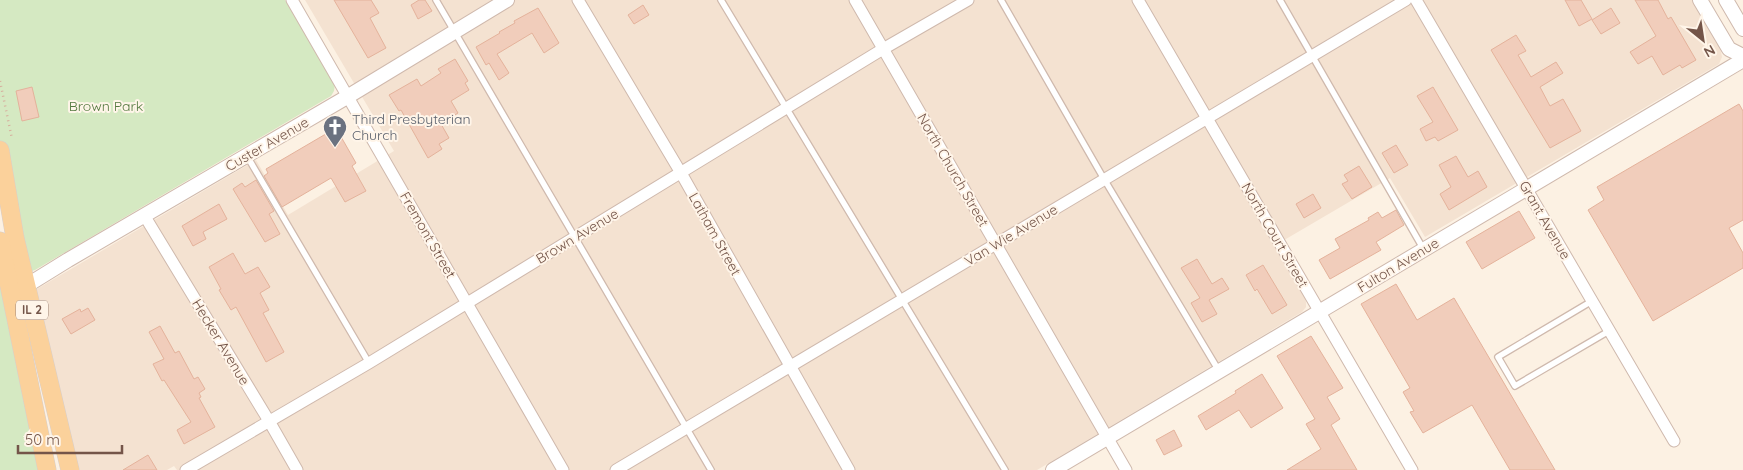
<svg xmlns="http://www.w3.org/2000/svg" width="1743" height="470" font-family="Quicksand,sans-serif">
  <rect width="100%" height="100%" fill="#fcf1e3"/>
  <path fill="#f4e2d1" d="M305 0H1694L1719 42 1722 57 1719 64 1425 237 1390 178 1274 246 1304 295 1306 302V307L1302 312 1037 470H177L174 466 167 470H79L33 306 32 298 37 289 256 160 288 215 394 151Z"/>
  <g fill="#d5e9c2">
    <path d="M0 0H285L335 84 334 91 331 96 35 270 28 272 0 148Z"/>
    <path d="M0 272 41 470H0Z"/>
  </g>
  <g fill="#f1cdbb" stroke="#e4b29b">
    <path d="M334 0H371L379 13 370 18 386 48 368 58Z"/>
    <path d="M419 0H425L432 11 418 19 411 5Z"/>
    <path d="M1565 0H1581L1592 19 1579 26Z"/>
    <path d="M1635 0H1658L1668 19 1671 17 1696 60 1682 68 1680 65 1663 75 1652 56 1638 64 1630 52 1656 36Z"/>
    <path d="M643 5 649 15 634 24 628 15Z"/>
    <path d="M538 8 559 43 544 53 532 33 497 54 509 73 499 80 489 63 486 65 476 47 500 33 499 32 515 23 514 21Z"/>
    <path d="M1611 8 1620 23 1601 34 1592 20Z"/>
    <path d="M1516 35 1526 51 1518 55 1531 77 1556 62 1563 73 1540 87 1550 106 1563 99 1581 131 1550 148 1491 50Z"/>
    <path d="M455 59 468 81 465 83 469 90 451 101 458 113 441 124 449 138 439 144 442 149 428 158 401 110 399 111 389 95 417 79 421 86 441 73 438 69Z"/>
    <path d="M32 87 39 117 22 121 16 91Z"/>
    <path d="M1433 87 1458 130 1438 141 1435 137 1426 141 1420 129 1433 122 1417 96Z"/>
    <path d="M1739 104 1743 111V220L1729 228 1743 253V268L1653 321 1588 210 1604 200 1597 187Z"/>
    <path d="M336 128 356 163 352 166 366 191 345 202 331 178 282 207 264 176 268 173 266 169Z"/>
    <path d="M1396 145 1408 165 1394 173 1382 153Z"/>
    <path d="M1456 156 1468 177 1478 171 1487 187 1449 210 1440 194 1451 187 1439 165Z"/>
    <path d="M1359 166 1372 187 1352 199 1342 184 1348 181 1344 175Z"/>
    <path d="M256 180 274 211 269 214 280 234 265 242 233 189 242 183 245 187Z"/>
    <path d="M1313 194 1321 208 1304 218 1296 204Z"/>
    <path d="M219 204 227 219 203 232 206 239 193 246 182 226Z"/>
    <path d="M1396 210 1404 225 1376 242 1381 250 1330 279 1319 260 1340 248 1335 239 1369 220 1368 218 1378 212 1382 218Z"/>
    <path d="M1519 211 1535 238 1482 269 1466 242Z"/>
    <path d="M233 253 245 274 258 267 270 287 260 293 269 310 263 313 284 352 266 362 236 307 231 310 219 290 221 289 209 267Z"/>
    <path d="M1197 259 1212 284 1222 278 1229 289 1209 300 1217 314 1202 322 1191 303 1200 298 1181 268Z"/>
    <path d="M1263 265 1287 305 1272 314 1257 289 1255 291 1246 275Z"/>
    <path d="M1396 284 1417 320 1454 298 1555 470H1510L1472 405 1423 433 1410 412 1414 411 1403 392 1410 388 1361 304Z"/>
    <path d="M88 308 95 320 71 334 62 319 80 309 81 312Z"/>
    <path d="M160 326 175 353 179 351 194 379 198 377 205 389 199 393 201 397 199 398 215 427 184 444 177 430 191 422 164 380 162 381 153 364 164 359 149 332Z"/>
    <path d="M1311 336 1343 388 1327 397 1340 419 1331 425 1357 470H1287L1321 449 1306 424 1315 419 1277 356Z"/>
    <path d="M1262 374 1283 408 1251 428 1239 410 1206 430 1198 416 1236 393 1235 391Z"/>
    <path d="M1174 430 1182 446 1164 455 1156 440Z"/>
    <path d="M148 455 157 470H123Z"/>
  </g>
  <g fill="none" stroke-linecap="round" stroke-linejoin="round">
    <g stroke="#cfb9ad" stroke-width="8">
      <g id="service">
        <path d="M436 0 711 470"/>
        <path d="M721 0 1005 470"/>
        <path d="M1001 0 1104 179 1219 371"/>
        <path d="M1280 0 1424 250"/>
        <path d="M247 156 369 363"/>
        <path d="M1592 301 1498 357 1515 386 1609 331"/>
      </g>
    </g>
    <g stroke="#cfb9ad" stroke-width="13">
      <g id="minor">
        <path d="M292 0 563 470"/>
        <path d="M578 0 681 173 849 470"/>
        <path d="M855 0 1126 470"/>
        <path d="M1138 0 1412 470"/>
        <path d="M1416 0 1674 441"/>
        <path d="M144 215 269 421 297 470"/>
        <path d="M186 470 369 363 883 49 968 0"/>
        <path d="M616 470 1406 0"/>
      </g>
    </g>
    <g stroke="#cfb9ad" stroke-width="16">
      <g id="tertiary">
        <path d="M1700 0 1729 49 1743 56"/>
        <path d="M1726 0 1743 29"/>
        <path d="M26 286 68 260 347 97 507 0"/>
        <path d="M1053 470 1743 60"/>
      </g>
    </g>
    <g stroke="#d8cfcc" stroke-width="19">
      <g id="primary">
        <path d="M0 150 15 238 70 470"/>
        <path d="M0 241 47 470"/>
      </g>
    </g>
    <path stroke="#d6b09e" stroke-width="2.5" stroke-dasharray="1 4" stroke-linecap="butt" d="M0 81 12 139"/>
    <use href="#service" stroke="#fff" stroke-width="5.5"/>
    <use href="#minor" stroke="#fff" stroke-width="11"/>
    <use href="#tertiary" stroke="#fff" stroke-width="14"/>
    <use href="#primary" stroke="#fbd19b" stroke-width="18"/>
  </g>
  <defs>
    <g id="church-pin" transform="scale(1.25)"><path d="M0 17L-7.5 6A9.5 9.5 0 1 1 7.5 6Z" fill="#6b7280" stroke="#fff5e9"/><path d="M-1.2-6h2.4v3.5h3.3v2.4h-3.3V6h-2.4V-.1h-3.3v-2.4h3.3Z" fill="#fff"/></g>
  </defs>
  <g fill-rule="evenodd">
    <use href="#church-pin" x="335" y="127"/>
  </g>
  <g text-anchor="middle" stroke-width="4" stroke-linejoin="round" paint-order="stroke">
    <rect fill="#fff5e9" stroke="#9e8579" stroke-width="1" x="16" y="300.5" width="32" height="19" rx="4"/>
    <g font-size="12" font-weight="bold" fill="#745549">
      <text x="32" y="314">IL 2</text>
    </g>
    <g font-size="14" fill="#567a41" stroke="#fff5e9">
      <text x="106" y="111">Brown Park</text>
    </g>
    <g font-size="14" fill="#5b616d" stroke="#fff5e9" text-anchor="start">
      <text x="352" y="124">Third Presbyterian<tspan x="352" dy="16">Church</tspan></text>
    </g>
    <g font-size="14" fill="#745549" stroke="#fff5e9">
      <text transform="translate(267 144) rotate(-30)" y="5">Custer Avenue</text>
      <text transform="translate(953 170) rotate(60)" y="5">North Church Street</text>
      <text transform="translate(1545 220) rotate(60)" y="5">Grant Avenue</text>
      <text transform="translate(715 234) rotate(61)" y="5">Latham Street</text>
      <text transform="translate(428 235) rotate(60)" y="5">Fremont Street</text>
      <text transform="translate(1011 235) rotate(-31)" y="5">Van Wie Avenue</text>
      <text transform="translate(1275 235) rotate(60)" y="5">North Court Street</text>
      <text transform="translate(577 236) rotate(-31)" y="5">Brown Avenue</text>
      <text transform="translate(1398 265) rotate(-31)" y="5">Fulton Avenue</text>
      <text transform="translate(221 342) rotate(59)" y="5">Hecker Avenue</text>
    </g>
  </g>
  <g transform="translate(1703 40) rotate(150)" stroke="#fff5e9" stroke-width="4" paint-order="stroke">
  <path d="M0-4L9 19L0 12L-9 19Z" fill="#745549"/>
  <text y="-8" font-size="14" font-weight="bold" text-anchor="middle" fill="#745549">N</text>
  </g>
  <path d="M18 445v8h104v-8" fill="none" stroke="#745549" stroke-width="2.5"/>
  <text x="25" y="445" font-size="15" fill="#745549" stroke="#fff5e9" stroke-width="4" paint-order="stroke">50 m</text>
</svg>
